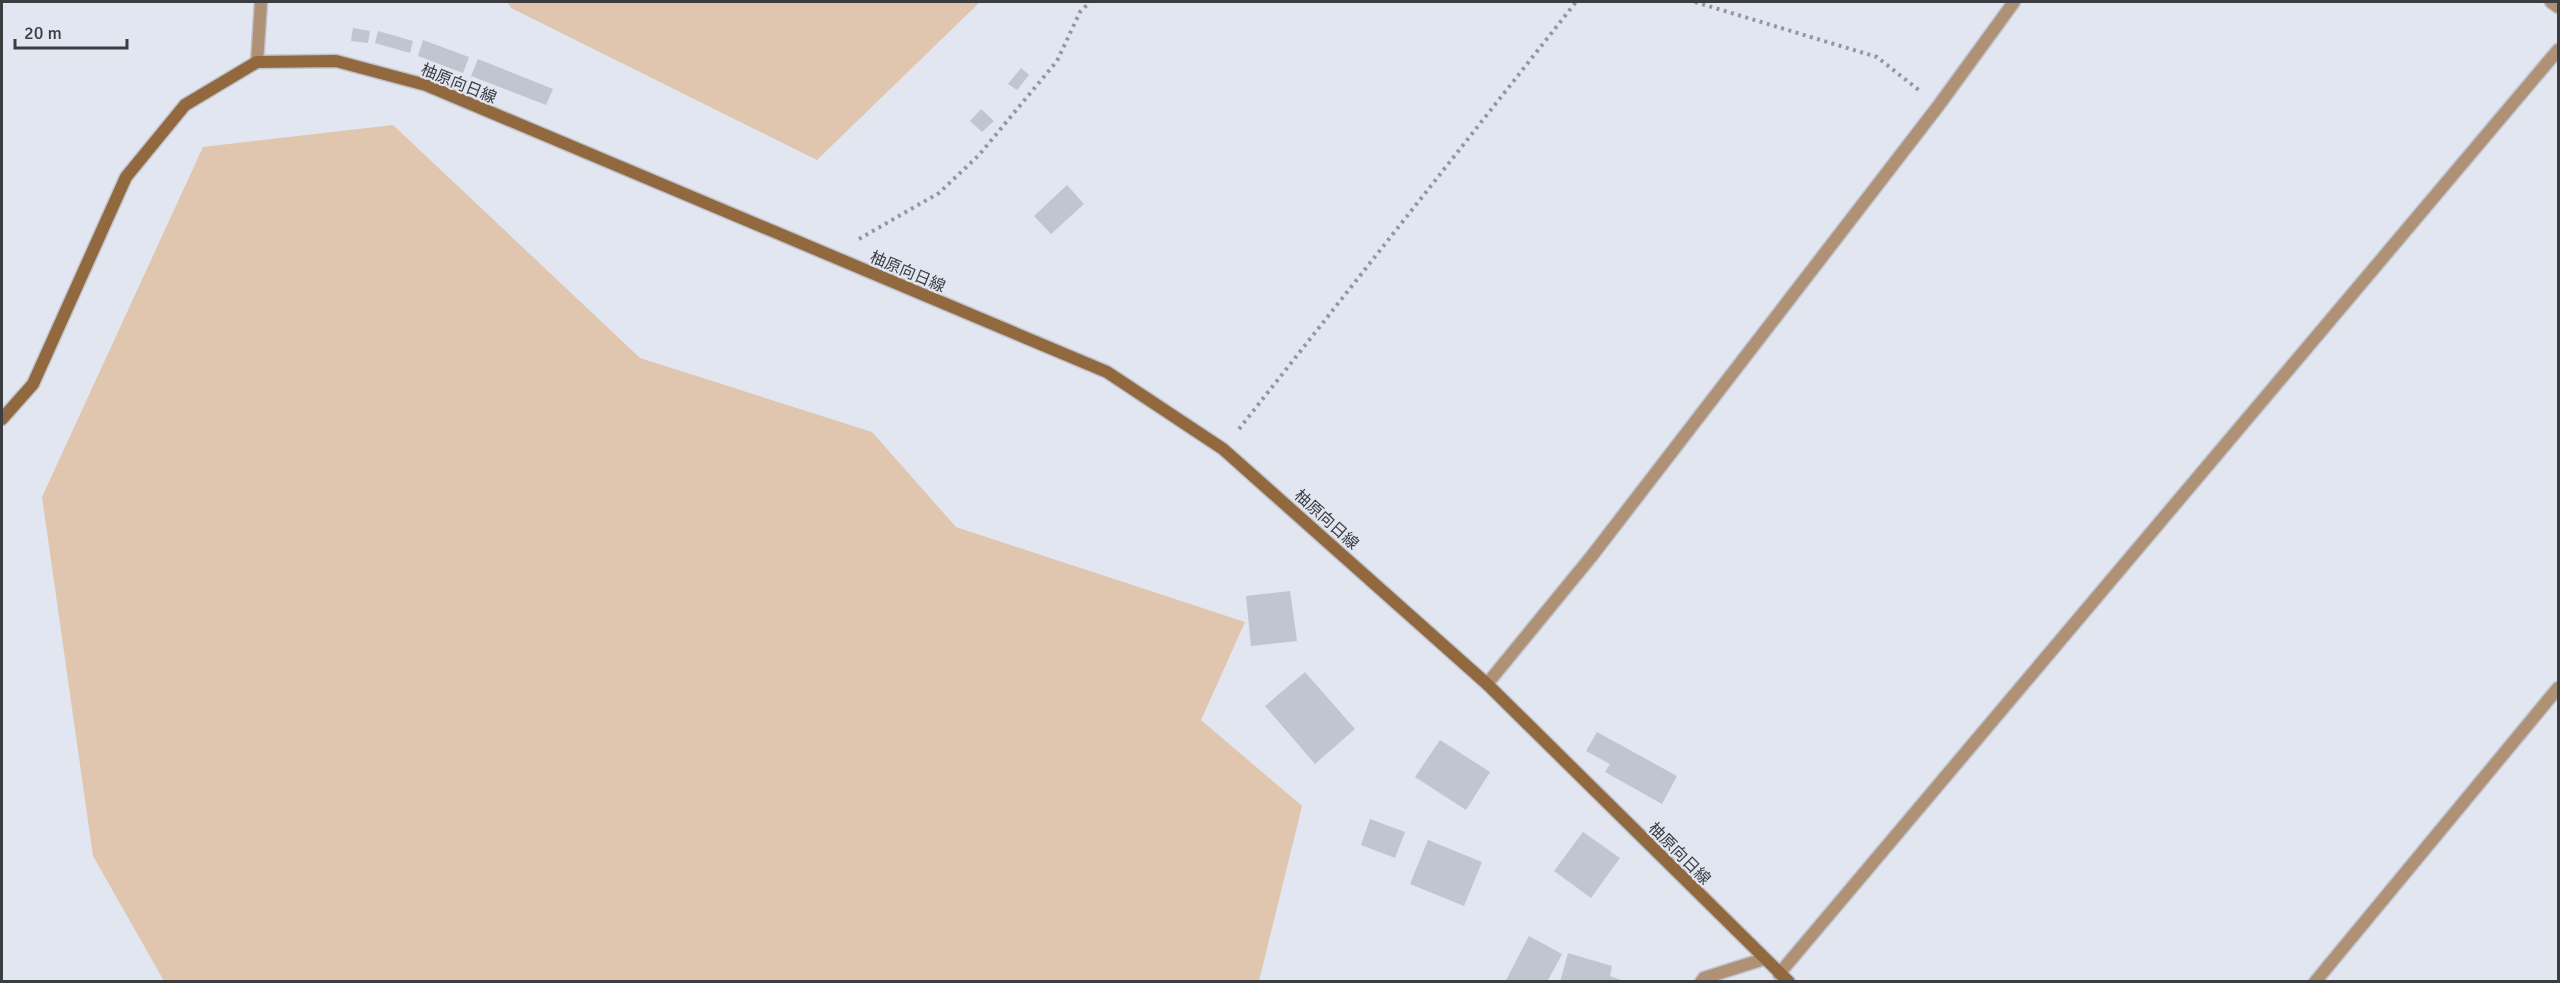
<svg xmlns="http://www.w3.org/2000/svg" width="2560" height="983" font-family="Signika,'Noto Sans JP',sans-serif">
  <rect width="100%" height="100%" fill="#e1e6f1"/>
  <g fill="#e0c6af">
    <path d="M507 2H980L817 160 511 8Z"/>
    <path d="M393 125 640 358 872 432 956 527 1245 622 1201 720 1302 806 1259 981H164L93 856 42 497 203 147Z"/>
  </g>
  <g fill="#c0c5d0">
    <path d="M353 28 370 31 368 43 351 41Z"/>
    <path d="M378 31 413 41 410 53 375 43Z"/>
    <path d="M423 40 469 57 463 73 418 56Z"/>
    <path d="M478 59 553 89 546 105 471 76Z"/>
    <path d="M1021 68 1029 75 1017 90 1008 84Z"/>
    <path d="M981 109 994 121 982 132 970 121Z"/>
    <path d="M1067 185 1084 204 1051 234 1034 216Z"/>
    <path d="M1290 591 1297 641 1251 646 1246 596Z"/>
    <path d="M1305 672 1355 729 1315 764 1265 706Z"/>
    <path d="M1597 732 1677 776 1662 804 1605 772 1610 764 1586 751Z"/>
    <path d="M1440 740 1490 772 1466 810 1415 777Z"/>
    <path d="M1370 819 1405 832 1395 858 1361 845Z"/>
    <path d="M1583 832 1620 858 1591 898 1554 871Z"/>
    <path d="M1428 840 1482 862 1464 906 1410 884Z"/>
    <path d="M1529 936 1562 954 1547 982H1505Z"/>
    <path d="M1568 953 1612 966 1610 976 1626 982H1560Z"/>
  </g>
  <g fill="none" stroke-linecap="round" stroke-linejoin="round">
    <g stroke="#c0c4ce" stroke-width="15">
      <g id="minor">
        <path d="M2551 2 2558 7"/>
        <path d="M257 62 261 2"/>
        <path d="M1487 684 1591 557 1939 105 2014 2"/>
        <path d="M1779 974 2558 50"/>
        <path d="M1701 982 1704 978 1764 959"/>
        <path d="M2315 982 2558 688"/>
      </g>
    </g>
    <g stroke="#c0c4ce" stroke-width="15">
      <path id="secondary" d="M2 419 33 384 126 177 185 105 257 62 336 61 426 85 1107 372 1223 449 1487 684 1789 982"/>
    </g>
    <g stroke="#94979f" stroke-width="4" stroke-dasharray="3 4.5" stroke-linecap="butt">
      <path d="M1695 2 1877 57 1920 91"/>
      <path d="M859 239 939 193 979 155 1057 61 1080 12 1090 2"/>
      <path d="M1239 429 1576 2"/>
    </g>
    <use href="#minor" stroke="#af9176" stroke-width="12"/>
    <use href="#secondary" stroke="#92683e" stroke-width="12"/>
  </g>
  <g text-anchor="middle" stroke-width="4.5" stroke-linejoin="round" paint-order="stroke">
    <g font-size="16" fill="#3b3d41" stroke="#e1e6f1">
      <text transform="translate(459 83) rotate(22)" y="6">柚原向日線</text>
      <text transform="translate(908 271) rotate(23)" y="6">柚原向日線</text>
      <text transform="translate(1327 519) rotate(42)" y="6">柚原向日線</text>
      <text transform="translate(1680 853) rotate(45)" y="6">柚原向日線</text>
    </g>
  </g>
  <rect width="2560" height="983" fill="none" stroke="#3b3d41" stroke-width="6"/>
  <path d="M15 39v9h112v-9" fill="none" stroke="#3b3d41" stroke-width="3"/>
  <text x="24" y="39" font-size="18" fill="#3b3d41" stroke="#e1e6f1" stroke-width="4.5" paint-order="stroke">20 m</text>
</svg>
